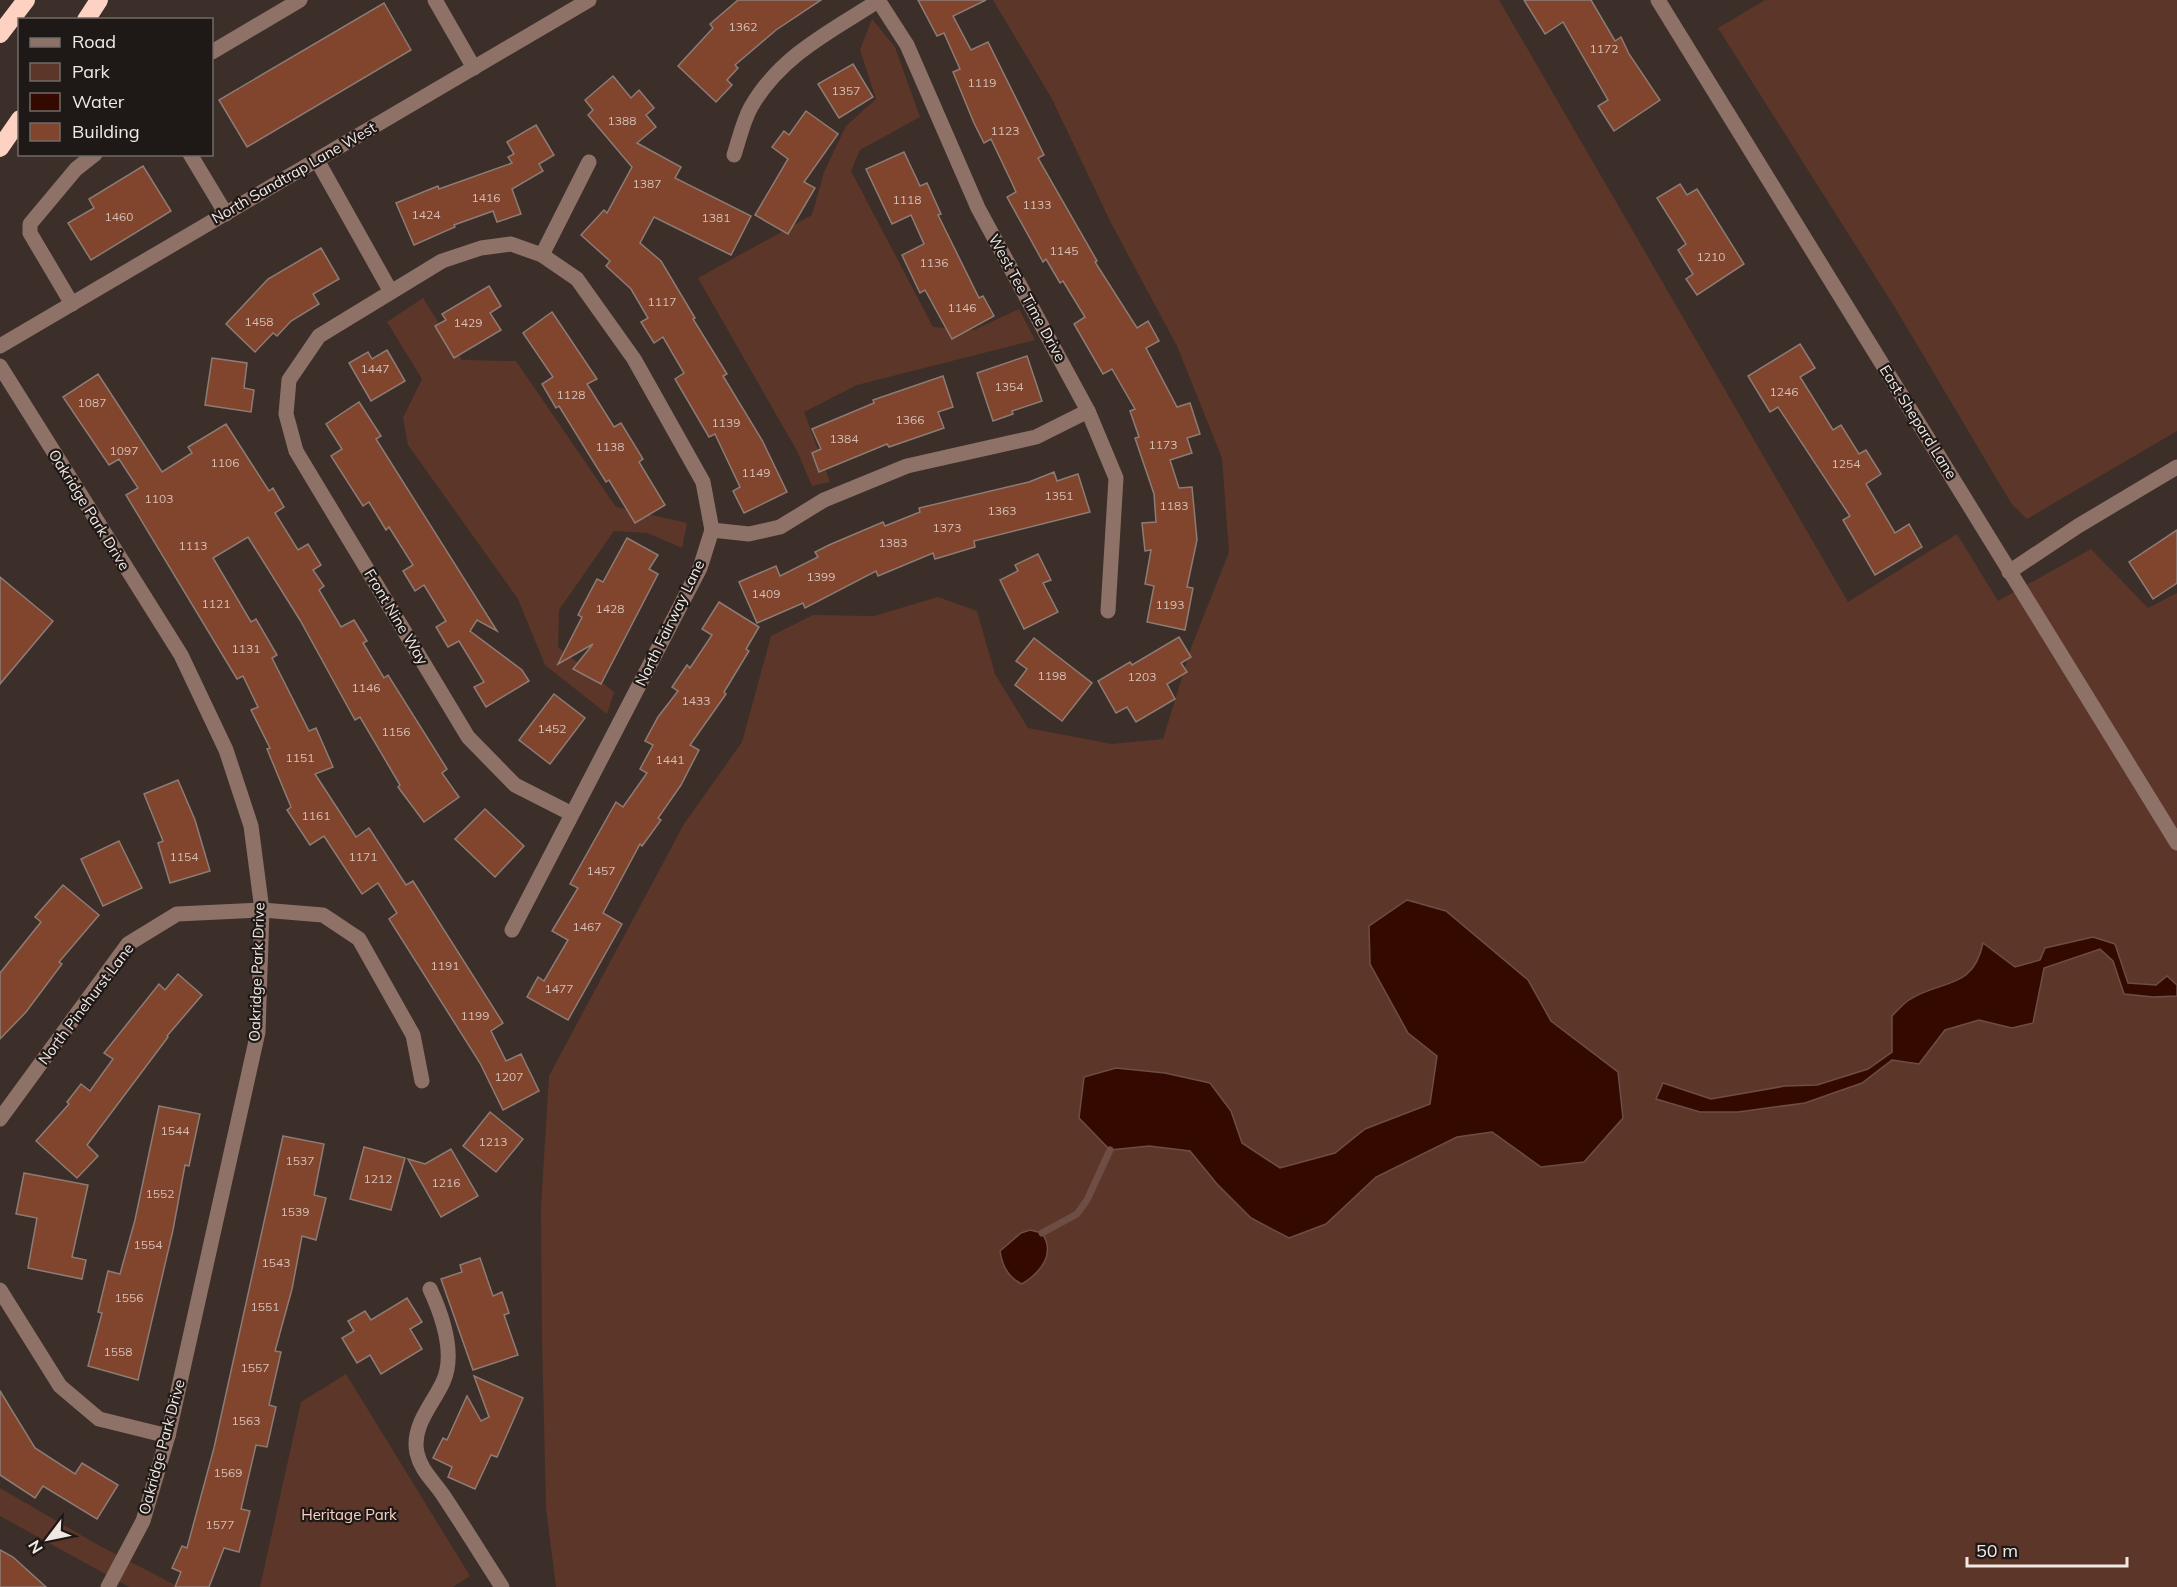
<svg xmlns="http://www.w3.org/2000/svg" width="2177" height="1587" font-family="Mulish,sans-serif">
  <rect width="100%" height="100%" fill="#3c2e29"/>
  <g fill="#5c3729">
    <path d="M993 0H1499L1848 602 1957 534 1998 601 2091 549 2148 608 2177 593V1587H556L546 1508 542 1338 541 1207 549 1076 684 824 742 742 771 636 813 615 874 616 938 597 977 611 995 674 1028 728 1112 744 1163 739 1191 648 1229 552 1222 458 1177 346 1111 223 1052 99Z"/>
    <path d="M1765 0H2177V431L2027 519 2011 503 1894 306 1718 28Z"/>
    <path d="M872 19 895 47 920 117 860 150 851 171 933 327 974 330 1019 309 1035 340 857 385 804 412 830 482 812 486 797 451 698 278 812 215 824 172 846 126 876 99 860 50Z"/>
    <path d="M423 298 462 360 516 361 616 507 687 523 682 548 647 533 614 531 559 610 558 647 614 692 607 714 545 665 518 599 408 445 403 418 422 379 387 322Z"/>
    <path d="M346 1374 470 1576 453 1587H260L301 1402Z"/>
    <path d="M0 1488 98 1545 179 1587H129L0 1516Z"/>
  </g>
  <g fill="#340a00" stroke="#6d4d44" stroke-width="1.5">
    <path d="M1407 900 1446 911 1528 980 1551 1021 1618 1072 1623 1118 1584 1162 1541 1167 1492 1132 1457 1137 1376 1177 1326 1224 1289 1238 1251 1218 1217 1184 1190 1151 1149 1146 1110 1150 1079 1118 1084 1077 1116 1068 1165 1073 1210 1083 1231 1111 1242 1143 1280 1168 1335 1153 1365 1129 1430 1104 1437 1056 1408 1033 1370 964 1369 926Z"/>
    <path d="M2093 937 2115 944 2128 983 2156 985 2167 976 2177 985V996L2153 997 2124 994 2113 961 2100 949 2044 968 2033 1023 2012 1028 1979 1020 1945 1030 1919 1064 1892 1060 1862 1083 1805 1103 1738 1112H1700L1656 1099 1663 1083 1711 1099 1785 1086 1817 1085 1868 1069 1892 1052V1016C1897 1011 1903 1004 1909 1000 1941 979 1973 991 1983 943L2015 967 2040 960 2045 948Z"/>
    <path d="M1030 1230 1042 1233C1056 1254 1041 1272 1022 1284 1009 1278 1002 1265 1000 1251L1021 1233Z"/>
  </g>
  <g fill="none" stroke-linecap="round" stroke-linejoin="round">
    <path stroke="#6d4d44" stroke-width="7" d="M1042 1233 1077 1214 1087 1200 1110 1150"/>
  </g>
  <g fill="#81442d" stroke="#8d7c76" stroke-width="1.5">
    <path d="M738 0H821L776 30 735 65 738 68 727 80 732 85 716 102 678 66 713 28 710 24Z"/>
    <path d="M918 0H986L953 16 971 50 988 42 1044 155 1038 158 1097 261 1095 262 1137 328 1148 321 1159 341 1146 348 1177 407 1190 403 1200 434 1187 438 1192 453 1170 460 1179 488 1192 487 1197 540 1187 587 1193 588 1185 630 1147 622 1154 586 1145 584 1151 550 1145 551 1142 523 1156 522 1154 494 1135 438 1139 437 1130 411 1135 409 1112 369 1103 374 1074 324 1085 317 1063 281 1060 283 1046 259 1043 262 1007 197 1016 192 1011 181 991 139 984 143 974 123 953 72 960 69 944 33 937 36Z"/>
    <path d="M1524 0H1591L1615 41 1621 37 1629 54 1660 100 1614 131 1598 106 1608 100 1563 22 1545 34Z"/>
    <path d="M384 3 411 50 247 147 219 100Z"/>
    <path d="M853 64 873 97 839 118 818 84Z"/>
    <path d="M613 76 631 98 639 90 654 108 646 115 656 127 637 143 681 167 675 178 751 216 731 255 654 217 640 243 661 261 695 318 693 319 727 374 723 376 762 440 787 492 744 513 733 491 740 487 715 434 709 437 675 379 684 373 663 337 654 343 641 322 648 318 631 289 606 266 610 261 581 235 604 210 607 213 632 167 588 115 593 110 585 100Z"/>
    <path d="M806 111 838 134 804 182 815 188 788 234 755 215 788 159 772 147 784 131 789 135Z"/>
    <path d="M536 125 554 155 539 164 543 171 512 189 521 214 497 222 493 211 454 225 455 227 414 245 396 203 438 186 439 189 512 163 508 157 514 154 507 142Z"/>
    <path d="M904 152 920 186 927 183 941 214 938 215 979 298 983 296 994 316 952 339 925 290 920 293 902 255 924 244 911 215 892 224 866 169Z"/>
    <path d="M143 166 171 211 91 260 68 223 94 208 89 199Z"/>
    <path d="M1680 184 1687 195 1697 189 1744 264 1697 295 1686 279 1693 274 1678 250 1686 244 1657 198Z"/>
    <path d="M321 248 339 279 313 294 319 304 291 321 277 336 273 333 255 352 226 324 268 279Z"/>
    <path d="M489 286 501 306 490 313 501 330 454 358 435 326 446 320 442 314Z"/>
    <path d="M552 312 597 379 587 384 614 427 621 423 643 459 639 462 665 505 635 523 609 480 606 482 559 406 556 408 542 384 553 377 523 333Z"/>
    <path d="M1800 344 1815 368 1800 377 1833 430 1841 425 1859 454 1866 450 1881 474 1866 484 1895 533 1909 524 1922 547 1875 575 1843 520 1850 516 1778 407 1770 412 1748 376Z"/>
    <path d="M387 350 405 381 371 401 349 363 368 352 372 359Z"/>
    <path d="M1027 356 1042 401 1012 411 1013 414 993 421 977 373Z"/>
    <path d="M212 358 247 363 244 388 254 390 251 412 205 405Z"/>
    <path d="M98 374 162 472 192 453 188 447 226 424 269 491 273 488 284 507 275 513 298 550 308 544 321 565 313 570 324 586 319 590 341 627 354 620 367 641 363 643 384 678 388 675 447 769 442 773 459 797 424 822 398 787 400 785 360 717 355 720 300 620 248 537 213 558 251 622 256 619 277 655 272 658 309 731 316 728 333 767 315 774 356 837 369 828 406 885 413 881 503 1023 491 1031 506 1061 521 1054 539 1091 503 1110 480 1063 389 919 397 913 378 883 362 894 324 836 310 845 287 810 291 807 267 749 270 748 251 710 258 707 243 676 237 679 126 495 138 488 119 459 109 465 63 397Z"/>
    <path d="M943 376 953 407 938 412 944 428 889 447 887 444 819 472 812 453 821 449 812 429 874 403 873 400Z"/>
    <path d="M359 402 381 436 376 439 497 631 477 620 470 631 522 670 529 681 486 707 474 687 484 682 459 641 448 647 436 627 446 621 424 585 415 591 403 571 413 565 389 527 386 530 369 502 363 506 331 456 342 449 326 424Z"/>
    <path d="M1054 472 1057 481 1078 474 1090 512 974 541 975 547 935 559 933 553 878 576 876 571 805 608 803 603 757 623 739 582 776 566 780 576 818 557 815 552 829 545 883 522 885 526 920 512 919 508 1029 482Z"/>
    <path d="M2177 530V583L2153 599 2129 562Z"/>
    <path d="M627 538 658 555 649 569 658 574 601 684 573 669 593 644 558 664 582 617 578 615 597 579 603 582Z"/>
    <path d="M1038 554 1051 580 1043 583 1058 612 1024 629 1000 580 1018 571 1015 565Z"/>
    <path d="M0 577 53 621 0 684Z"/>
    <path d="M719 602 759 627 746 649 749 651 724 692 726 694 690 745 699 750 681 785 658 818 661 820 642 846 640 844 603 913 622 924 568 1020 527 997 538 977 544 981 568 940 552 931 578 888 570 884 616 802 623 807 647 773 640 769 653 745 645 741 658 717 678 691 672 687 687 665 690 668 712 635 702 629Z"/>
    <path d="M1179 637 1191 657 1181 663 1187 672 1167 684 1175 699 1136 722 1127 707 1116 713 1098 681 1130 662 1132 665Z"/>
    <path d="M1034 638 1092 683 1062 721 1015 685 1027 669 1016 661Z"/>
    <path d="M554 694 585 718 550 764 519 740Z"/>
    <path d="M178 780 195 820 210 871 170 883 158 843 163 841 144 794Z"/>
    <path d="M485 809 524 846 495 877 455 839Z"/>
    <path d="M119 841 142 888 103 906 81 859Z"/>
    <path d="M63 885 99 915 59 962 62 964 26 1012 0 1039V973L41 922 35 917Z"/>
    <path d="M178 974 202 995 167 1036 168 1037 87 1145 98 1156 77 1178 36 1141 69 1104 67 1102 81 1084 90 1091 113 1059 104 1053 159 984 165 990Z"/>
    <path d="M159 1106 200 1114 189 1166 185 1165 173 1230 138 1380 88 1366 102 1313 98 1312 108 1271 120 1274 135 1220Z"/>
    <path d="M490 1112 523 1139 496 1172 463 1146Z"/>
    <path d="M283 1136 324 1144 314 1195 326 1198 316 1240 302 1236 292 1289 275 1351 281 1352 269 1405 276 1407 267 1447 256 1445 241 1509 250 1511 239 1552 224 1548 209 1587H175L181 1572 172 1568 182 1546 187 1548 214 1448Z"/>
    <path d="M364 1147 405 1158 391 1210 350 1199Z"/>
    <path d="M451 1149 478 1196 441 1217 408 1159 425 1164Z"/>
    <path d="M24 1173 88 1185 72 1257 86 1260 82 1279 28 1268 37 1218 16 1214Z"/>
    <path d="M480 1258 493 1296 502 1292 509 1313 504 1315 518 1355 473 1370 441 1279 462 1272 460 1265Z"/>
    <path d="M407 1298 422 1322 410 1329 422 1349 381 1374 370 1355 357 1363 342 1338 354 1331 348 1321 365 1311 371 1320Z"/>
    <path d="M474 1376 523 1398 497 1457 491 1455 475 1489 448 1477 452 1467 433 1458 443 1438 447 1440 467 1396 481 1421 489 1417Z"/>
    <path d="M0 1391 35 1448 75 1474 82 1463 118 1485 97 1519 43 1486 35 1498 0 1475Z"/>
    <path d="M0 1550 13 1557 46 1587H0Z"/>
  </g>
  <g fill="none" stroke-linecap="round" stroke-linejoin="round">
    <g stroke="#8f7267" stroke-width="15">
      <path d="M435 0 474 68"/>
      <path d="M878 0 907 45 978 208 1088 411 1116 478 1108 611"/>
      <path d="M1658 0 2177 843"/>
      <path d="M212 52 300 0"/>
      <path d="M190 154 226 214"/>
      <path d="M734 155C739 140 743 121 751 107 780 56 831 31 878 1"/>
      <path d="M317 160 391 292"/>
      <path d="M542 255 589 162"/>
      <path d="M72 304 30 233V224L76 169 95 154"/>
      <path d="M0 346 589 0"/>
      <path d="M0 366 181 655 226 750 251 826 262 910 258 1032 168 1436 143 1521 108 1587"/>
      <path d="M712 530 749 534 780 527 824 500 907 466 1036 437 1088 411"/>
      <path d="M2009 572 2078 526 2177 467"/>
      <path d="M512 930 700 568 712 530 703 482 634 359 577 279 542 255 511 244 481 248 442 261 319 336 289 380 286 414 296 451 468 737 515 785 572 814"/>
      <path d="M0 1119 128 944 177 914 262 910 323 915 359 939 413 1035 422 1081"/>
      <path d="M430 1289C442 1315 456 1354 443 1382 433 1404 411 1426 417 1453 421 1471 433 1480 443 1495 463 1525 482 1556 502 1587"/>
      <path d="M0 1290 60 1386 99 1419 168 1436"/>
    </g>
    <g stroke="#fed2c2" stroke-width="18">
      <path d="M86 20 99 0"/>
      <path d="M0 34 26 0"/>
      <path d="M0 148 20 119"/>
    </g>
  </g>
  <g text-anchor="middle" stroke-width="4.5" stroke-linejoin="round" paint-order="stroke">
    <g font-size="12" fill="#d5bfb6">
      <text x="743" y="31">1362</text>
      <text x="1604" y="53">1172</text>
      <text x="982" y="87">1119</text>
      <text x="846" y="95">1357</text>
      <text x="622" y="125">1388</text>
      <text x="1005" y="135">1123</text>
      <text x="647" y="188">1387</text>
      <text x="486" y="202">1416</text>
      <text x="907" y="204">1118</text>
      <text x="1037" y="209">1133</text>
      <text x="426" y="219">1424</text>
      <text x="119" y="221">1460</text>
      <text x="716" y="222">1381</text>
      <text x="1064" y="255">1145</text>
      <text x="1711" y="261">1210</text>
      <text x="934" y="267">1136</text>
      <text x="662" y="306">1117</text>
      <text x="962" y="312">1146</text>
      <text x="259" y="326">1458</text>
      <text x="468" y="327">1429</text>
      <text x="375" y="373">1447</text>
      <text x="1009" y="391">1354</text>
      <text x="1784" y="396">1246</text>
      <text x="571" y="399">1128</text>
      <text x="92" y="407">1087</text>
      <text x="910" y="424">1366</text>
      <text x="726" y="427">1139</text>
      <text x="844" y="443">1384</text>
      <text x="1163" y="449">1173</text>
      <text x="610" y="451">1138</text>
      <text x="124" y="455">1097</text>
      <text x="225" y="467">1106</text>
      <text x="1846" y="468">1254</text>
      <text x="756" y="477">1149</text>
      <text x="1059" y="500">1351</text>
      <text x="159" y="503">1103</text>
      <text x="1174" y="510">1183</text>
      <text x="1002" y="515">1363</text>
      <text x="947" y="532">1373</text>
      <text x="893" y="547">1383</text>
      <text x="193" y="550">1113</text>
      <text x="821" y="581">1399</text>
      <text x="766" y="598">1409</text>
      <text x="216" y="608">1121</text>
      <text x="1170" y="609">1193</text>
      <text x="610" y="613">1428</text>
      <text x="246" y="653">1131</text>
      <text x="1052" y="680">1198</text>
      <text x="1142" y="681">1203</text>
      <text x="366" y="692">1146</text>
      <text x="696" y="705">1433</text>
      <text x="552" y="733">1452</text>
      <text x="396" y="736">1156</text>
      <text x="300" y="762">1151</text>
      <text x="670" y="764">1441</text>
      <text x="316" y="820">1161</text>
      <text x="184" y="861">1154</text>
      <text x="363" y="861">1171</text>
      <text x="601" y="875">1457</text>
      <text x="587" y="931">1467</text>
      <text x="445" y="970">1191</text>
      <text x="559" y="993">1477</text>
      <text x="475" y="1020">1199</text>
      <text x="509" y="1081">1207</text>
      <text x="175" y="1135">1544</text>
      <text x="493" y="1146">1213</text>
      <text x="300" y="1165">1537</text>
      <text x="378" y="1183">1212</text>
      <text x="446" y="1187">1216</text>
      <text x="160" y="1198">1552</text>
      <text x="295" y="1216">1539</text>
      <text x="148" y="1249">1554</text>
      <text x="276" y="1267">1543</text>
      <text x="129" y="1302">1556</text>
      <text x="265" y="1311">1551</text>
      <text x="118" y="1356">1558</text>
      <text x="255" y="1372">1557</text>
      <text x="246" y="1425">1563</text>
      <text x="228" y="1477">1569</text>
      <text x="220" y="1529">1577</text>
    </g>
    <g font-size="15" fill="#f1e8e4" stroke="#1e1816">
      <text transform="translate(294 173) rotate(-30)" y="5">North Sandtrap Lane West</text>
      <text transform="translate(1027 298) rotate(61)" y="5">West Tee Time Drive</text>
      <text transform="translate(1918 422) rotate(58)" y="5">East Shepard Lane</text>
      <text transform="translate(89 510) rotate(58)" y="5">Oakridge Park Drive</text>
      <text transform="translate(396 617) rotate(59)" y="5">Front Nine Way</text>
      <text transform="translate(670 623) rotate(-64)" y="5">North Fairway Lane</text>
      <text transform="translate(257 972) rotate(-88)" y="5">Oakridge Park Drive</text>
      <text transform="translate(86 1004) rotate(-53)" y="5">North Pinehurst Lane</text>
      <text transform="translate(162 1447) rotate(-75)" y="5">Oakridge Park Drive</text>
    </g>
    <g font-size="15" fill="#f9d2c4" stroke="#1e1816">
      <text x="349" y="1520">Heritage Park</text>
    </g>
  </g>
  <rect x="18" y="18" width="195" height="138" fill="#1e1816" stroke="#726b68" stroke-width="1.5"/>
  <rect x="30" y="38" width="30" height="9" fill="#8f7267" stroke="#726b68" stroke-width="1.5"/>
  <text x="72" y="48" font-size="18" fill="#f1e8e4">Road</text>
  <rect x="30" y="63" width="30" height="18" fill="#5c3729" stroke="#726b68" stroke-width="1.5"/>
  <text x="72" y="78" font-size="18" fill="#f1e8e4">Park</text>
  <rect x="30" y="93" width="30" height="18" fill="#340a00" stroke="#726b68" stroke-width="1.5"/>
  <text x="72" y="108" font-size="18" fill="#f1e8e4">Water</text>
  <rect x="30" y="123" width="30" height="18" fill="#81442d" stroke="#726b68" stroke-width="1.5"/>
  <text x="72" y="138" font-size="18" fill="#f1e8e4">Building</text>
  <g transform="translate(48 1539) rotate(238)" stroke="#1e1816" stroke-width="4.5" paint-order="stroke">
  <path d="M0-4.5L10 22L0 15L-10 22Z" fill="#f1e8e4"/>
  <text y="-9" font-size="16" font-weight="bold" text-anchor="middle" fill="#f1e8e4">N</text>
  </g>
  <path d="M1967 1557v9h160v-9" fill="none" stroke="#f1e8e4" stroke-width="3"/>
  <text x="1976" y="1557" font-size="18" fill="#f1e8e4" stroke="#1e1816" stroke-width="4.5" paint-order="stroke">50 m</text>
</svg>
